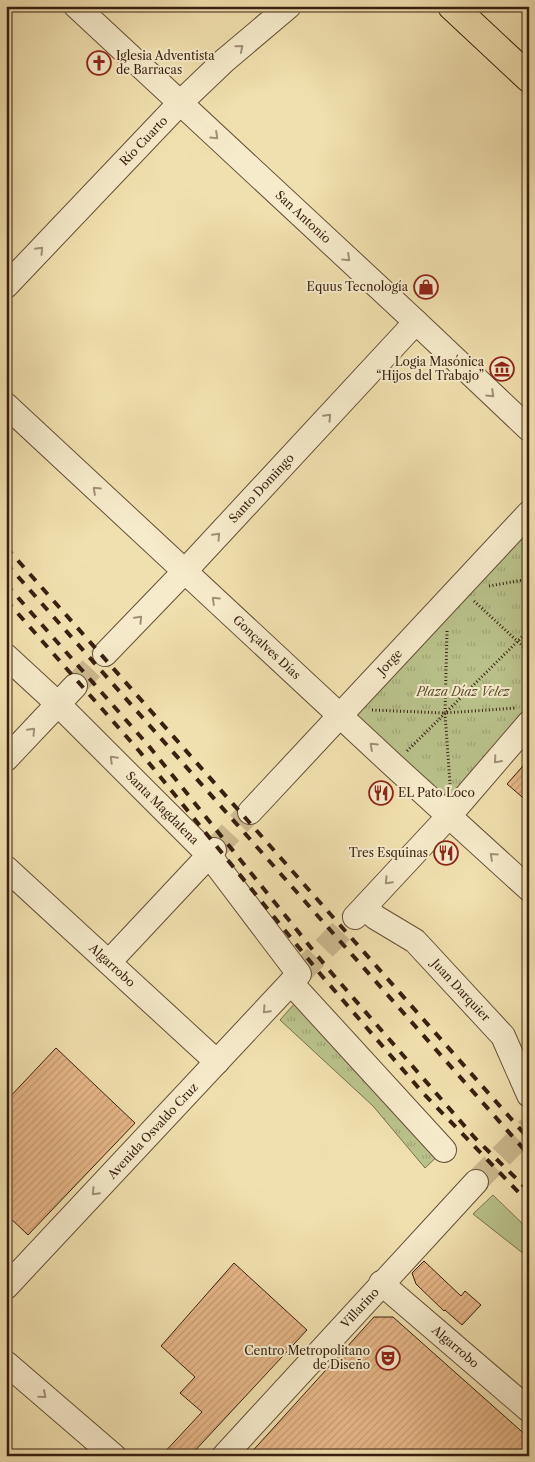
<svg xmlns="http://www.w3.org/2000/svg" width="535" height="1462" font-family="'Libre Caslon Text',serif">
  <defs>
    <pattern id="park-tufts" width="24" height="20" patternUnits="userSpaceOnUse" patternTransform="scale(1.25)"><rect width="24" height="20" fill="#bac28b"/><path d="M3 7l-1-3M5 7V3M7 7l1-3M15 17l-1-3M17 17v-4M19 17l1-3" fill="none" stroke="#a1a677"/></pattern>
    <pattern id="building-hatch" width="6" height="6" patternUnits="userSpaceOnUse" patternTransform="scale(1.25)"><rect width="6" height="6" fill="#e6b687"/><path d="M-1 1l2-2M0 6l6-6M5 7l2-2" fill="none" stroke="#c69c74"/></pattern>
  </defs>
  <rect width="100%" height="100%" fill="#f1e0af"/>
  <filter id="stains"><feTurbulence type="fractalNoise" baseFrequency=".004" numOctaves="4"/><feColorMatrix values="0 0 0 0 .2 0 0 0 0 .09 0 0 0 0 .02 0 0 0 .5 -.17"/></filter>
  <radialGradient id="worn" r=".72"><stop offset=".6" stop-color="#630" stop-opacity="0"/><stop offset="1" stop-color="#630" stop-opacity=".3"/></radialGradient>
  <path fill="#bac28b" stroke="#79704e" d="M493 1195 529 1230V1258L473 1214Z"/>
  <g fill="url(#park-tufts)" stroke="#79704e">
    <path d="M529 531V711L443 803 353 719Z"/>
    <path d="M310 986 446 1148 425 1168 373 1106 280 1020Z"/>
  </g>
  <g fill="url(#building-hatch)" stroke="#381f10">
    <path d="M529 759V803L507 784Z"/>
    <path d="M56 1048 135 1123 28 1235 6 1214V1101Z"/>
    <path d="M424 1261 461 1296 465 1291 481 1305 462 1325 445 1310 444 1311 416 1284 412 1273Z"/>
    <path d="M234 1263 307 1330 190 1456H161L202 1412 180 1393 195 1377 161 1346Z"/>
    <path d="M374 1317H393L484 1398 529 1438V1456H248Z"/>
  </g>
  <g fill="none" stroke-linecap="round" stroke-linejoin="round">
    <g stroke="#ccb98f" stroke-width="24" stroke-dasharray="24 12" stroke-linecap="butt">
      <path d="M75 686 105 654"/>
      <path d="M214 850 250 812"/>
      <path d="M299 974 355 917"/>
      <path d="M476 1182 529 1128"/>
    </g>
    <g stroke="#664f38" stroke-width="26">
      <g id="minor">
        <path id="s1" d="M76 6 416 322 529 429"/>
        <path id="s2" d="M6 286 180 103 224 61 289 6"/>
        <path id="s3" d="M6 405 393 765 529 889"/>
        <path id="s4" d="M105 654 184 572 416 322"/>
        <path id="s5" d="M6 656 58 704 209 855 299 974 6 1287"/>
        <path d="M6 759 75 686"/>
        <path id="s6" d="M250 812 529 513"/>
        <path id="s7" d="M6 868 217 1062"/>
        <path id="s8" d="M365 907 375 917 415 941 503 1036 529 1095"/>
        <path d="M355 917 449 816 529 723"/>
        <path d="M109 962 214 850"/>
        <path d="M291 983 444 1150"/>
        <path id="s9" d="M381 1283 529 1410"/>
        <path d="M6 1363 114 1456"/>
        <path id="s10" d="M224 1456 476 1182"/>
      </g>
    </g>
    <g stroke="#381f10" stroke-width="30">
      <path id="major" d="M452 6 529 78"/>
    </g>
    <g stroke="#381f10" stroke-width="3" stroke-dasharray="1 2.5" stroke-linecap="butt">
      <path d="M489 586 529 579"/>
      <path d="M474 601 529 652"/>
      <path d="M447 631 445 713 516 708"/>
      <path d="M372 710 445 713 450 784"/>
      <path d="M407 751 529 630"/>
    </g>
    <use href="#minor" stroke="#f6ebcb" stroke-width="24"/>
    <use href="#major" stroke="#f1e0af" stroke-width="28"/>
    <g stroke="#381f10" stroke-width="4" stroke-dasharray="9 9" stroke-linecap="butt">
      <path d="M6 547 529 1139"/>
      <path d="M6 563 529 1155"/>
      <path d="M6 584 148 745 329 970 475 1138 529 1191"/>
      <path d="M6 600 140 752 322 976 423 1093 529 1203"/>
    </g>
  </g>
  <defs><path id="oneway-chevron" d="M-2-3.5L2.5 0L-2 3.5" fill="none" stroke-width="1.6" stroke-linecap="round" stroke-linejoin="round" transform="scale(1.25)"/></defs>
  <g stroke="#a08f77">
    <use href="#oneway-chevron" transform="translate(240 48) rotate(-40)"/>
    <use href="#oneway-chevron" transform="translate(215 136) rotate(43)"/>
    <use href="#oneway-chevron" transform="translate(40 250) rotate(-47)"/>
    <use href="#oneway-chevron" transform="translate(347 258) rotate(43)"/>
    <use href="#oneway-chevron" transform="translate(491 394) rotate(44)"/>
    <use href="#oneway-chevron" transform="translate(328 417) rotate(-47)"/>
    <use href="#oneway-chevron" transform="translate(96 490) rotate(-137)"/>
    <use href="#oneway-chevron" transform="translate(217 536) rotate(-47)"/>
    <use href="#oneway-chevron" transform="translate(215 600) rotate(-137)"/>
    <use href="#oneway-chevron" transform="translate(139 619) rotate(-46)"/>
    <use href="#oneway-chevron" transform="translate(32 731) rotate(-47)"/>
    <use href="#oneway-chevron" transform="translate(373 746) rotate(-137)"/>
    <use href="#oneway-chevron" transform="translate(113 759) rotate(-135)"/>
    <use href="#oneway-chevron" transform="translate(497 760) rotate(131)"/>
    <use href="#oneway-chevron" transform="translate(493 856) rotate(-138)"/>
    <use href="#oneway-chevron" transform="translate(388 881) rotate(133)"/>
    <use href="#oneway-chevron" transform="translate(266 1010) rotate(133)"/>
    <use href="#oneway-chevron" transform="translate(95 1192) rotate(133)"/>
    <use href="#oneway-chevron" transform="translate(43 1395) rotate(41)"/>
  </g>
  <defs>
    <g id="church-ring" transform="scale(1.25)"><circle r="9.5" fill="#f6ebcb" stroke="#8f2418" stroke-width="1.5"/><path d="M-1.2-6h2.4v3.5h3.3v2.4h-3.3V6h-2.4V-.1h-3.3v-2.4h3.3Z" fill="#8f2418"/></g>
    <g id="shop-ring" transform="scale(1.25)"><circle r="9.5" fill="#f6ebcb" stroke="#8f2418" stroke-width="1.5"/><path d="M-5-2.5h2.3a2.7 3.5 0 0 1 5.4 0H5L5.5 6h-11ZM-1.5-2.5h3a1.5 2.3 0 0 0-3 0Z" fill="#8f2418"/></g>
    <g id="museum-ring" transform="scale(1.25)"><circle r="9.5" fill="#f6ebcb" stroke="#8f2418" stroke-width="1.5"/><path d="M0-6L6-3V-2H-6V-3ZM-5-1h2V3h-2ZM-1-1h2V3h-2ZM3-1h2V3H3ZM-6 4H6V6H-6Z" fill="#8f2418"/></g>
    <g id="restaurant-ring" transform="scale(1.25)"><circle r="9.5" fill="#f6ebcb" stroke="#8f2418" stroke-width="1.5"/><path d="M-5-6h1v4h1v-4h1v4h1v-4h1v5L-1.5 .5V6h-2V.5L-5-1ZM5-6V6H3V1.5H1.5Q1.5-4 5-6Z" fill="#8f2418"/></g>
    <g id="theatre-ring" transform="scale(1.25)"><circle r="9.5" fill="#f6ebcb" stroke="#8f2418" stroke-width="1.5"/><path d="M-5-5.5Q0-4 5-5.5V0Q5 5 0 6Q-5 5-5 0ZM-3.3-2.5H-1v1.5H-3.3ZM1-2.5H3.3v1.5H1ZM-2.8 1Q0 5.5 2.8 1Z" fill="#8f2418"/></g>
  </defs>
  <g fill-rule="evenodd">
    <use href="#church-ring" x="99" y="63"/>
    <use href="#shop-ring" x="426" y="287"/>
    <use href="#museum-ring" x="502" y="369"/>
    <use href="#restaurant-ring" x="381" y="793"/>
    <use href="#restaurant-ring" x="446" y="853"/>
    <use href="#theatre-ring" x="388" y="1358"/>
  </g>
  <g text-anchor="middle" stroke-width="4" stroke-linejoin="round" paint-order="stroke">
    <g font-size="12" fill="#381f10" stroke="#f6ebcb" text-anchor="end">
      <text x="116" y="60" text-anchor="start">Iglesia Adventista<tspan x="116" dy="14">de Barracas</tspan></text>
      <text x="408" y="291">Equus Tecnología</text>
      <text x="484" y="366">Logia Masónica<tspan x="484" dy="14">“Hijos del Trabajo”</tspan></text>
      <text x="398" y="797" text-anchor="start">EL Pato Loco</text>
      <text x="428" y="857">Tres Esquinas</text>
      <text x="370" y="1355">Centro Metropolitano<tspan x="370" dy="14">de Diseño</tspan></text>
    </g>
    <g font-size="12" fill="#381f10" stroke="#f6ebcb">
      <text dy="4" stroke="none"><textPath href="#s2" startOffset="200">Río Cuarto</textPath></text>
      <text dy="4" stroke="none"><textPath href="#s1" startOffset="310">San Antonio</textPath></text>
      <text dy="4" stroke="none"><textPath href="#s4" startOffset="228">Santo Domingo</textPath></text>
      <text dy="4" stroke="none"><textPath href="#s3" startOffset="356">Gonçalves Días</textPath></text>
      <text dy="4" stroke="none"><textPath href="#s6" startOffset="205">Jorge</textPath></text>
      <text dy="4" stroke="none"><textPath href="#s5" startOffset="218">Santa Magdalena</textPath></text>
      <text dy="4" stroke="none"><textPath href="#s7" startOffset="144">Algarrobo</textPath></text>
      <text dy="4" stroke="none"><textPath href="#s8" startOffset="128">Juan Darquier</textPath></text>
      <text transform="translate(153 1131) rotate(-47)" y="4">Avenida Osvaldo Cruz</text>
      <text dy="4" stroke="none"><textPath href="#s10" startOffset="201">Villarino</textPath></text>
      <text dy="4" stroke="none"><textPath href="#s9" startOffset="98">Algarrobo</textPath></text>
    </g>
    <g font-size="12" font-style="italic" fill="#5f5035" stroke="#f6ebcb">
      <text x="463" y="696">Plaza Díaz Velez</text>
    </g>
  </g>
  <rect width="535" height="1462" fill="none" stroke="#f1e0af" stroke-width="25"/>
  <rect x="8" y="8" width="520" height="1447" fill="none" stroke="#381f10" stroke-width="2.5"/>
  <rect x="12" y="12" width="510" height="1437" fill="none" stroke="#381f10"/>
  <rect width="100%" height="100%" filter="url(#stains)"/>
  <rect width="100%" height="100%" fill="url(#worn)"/>
</svg>
